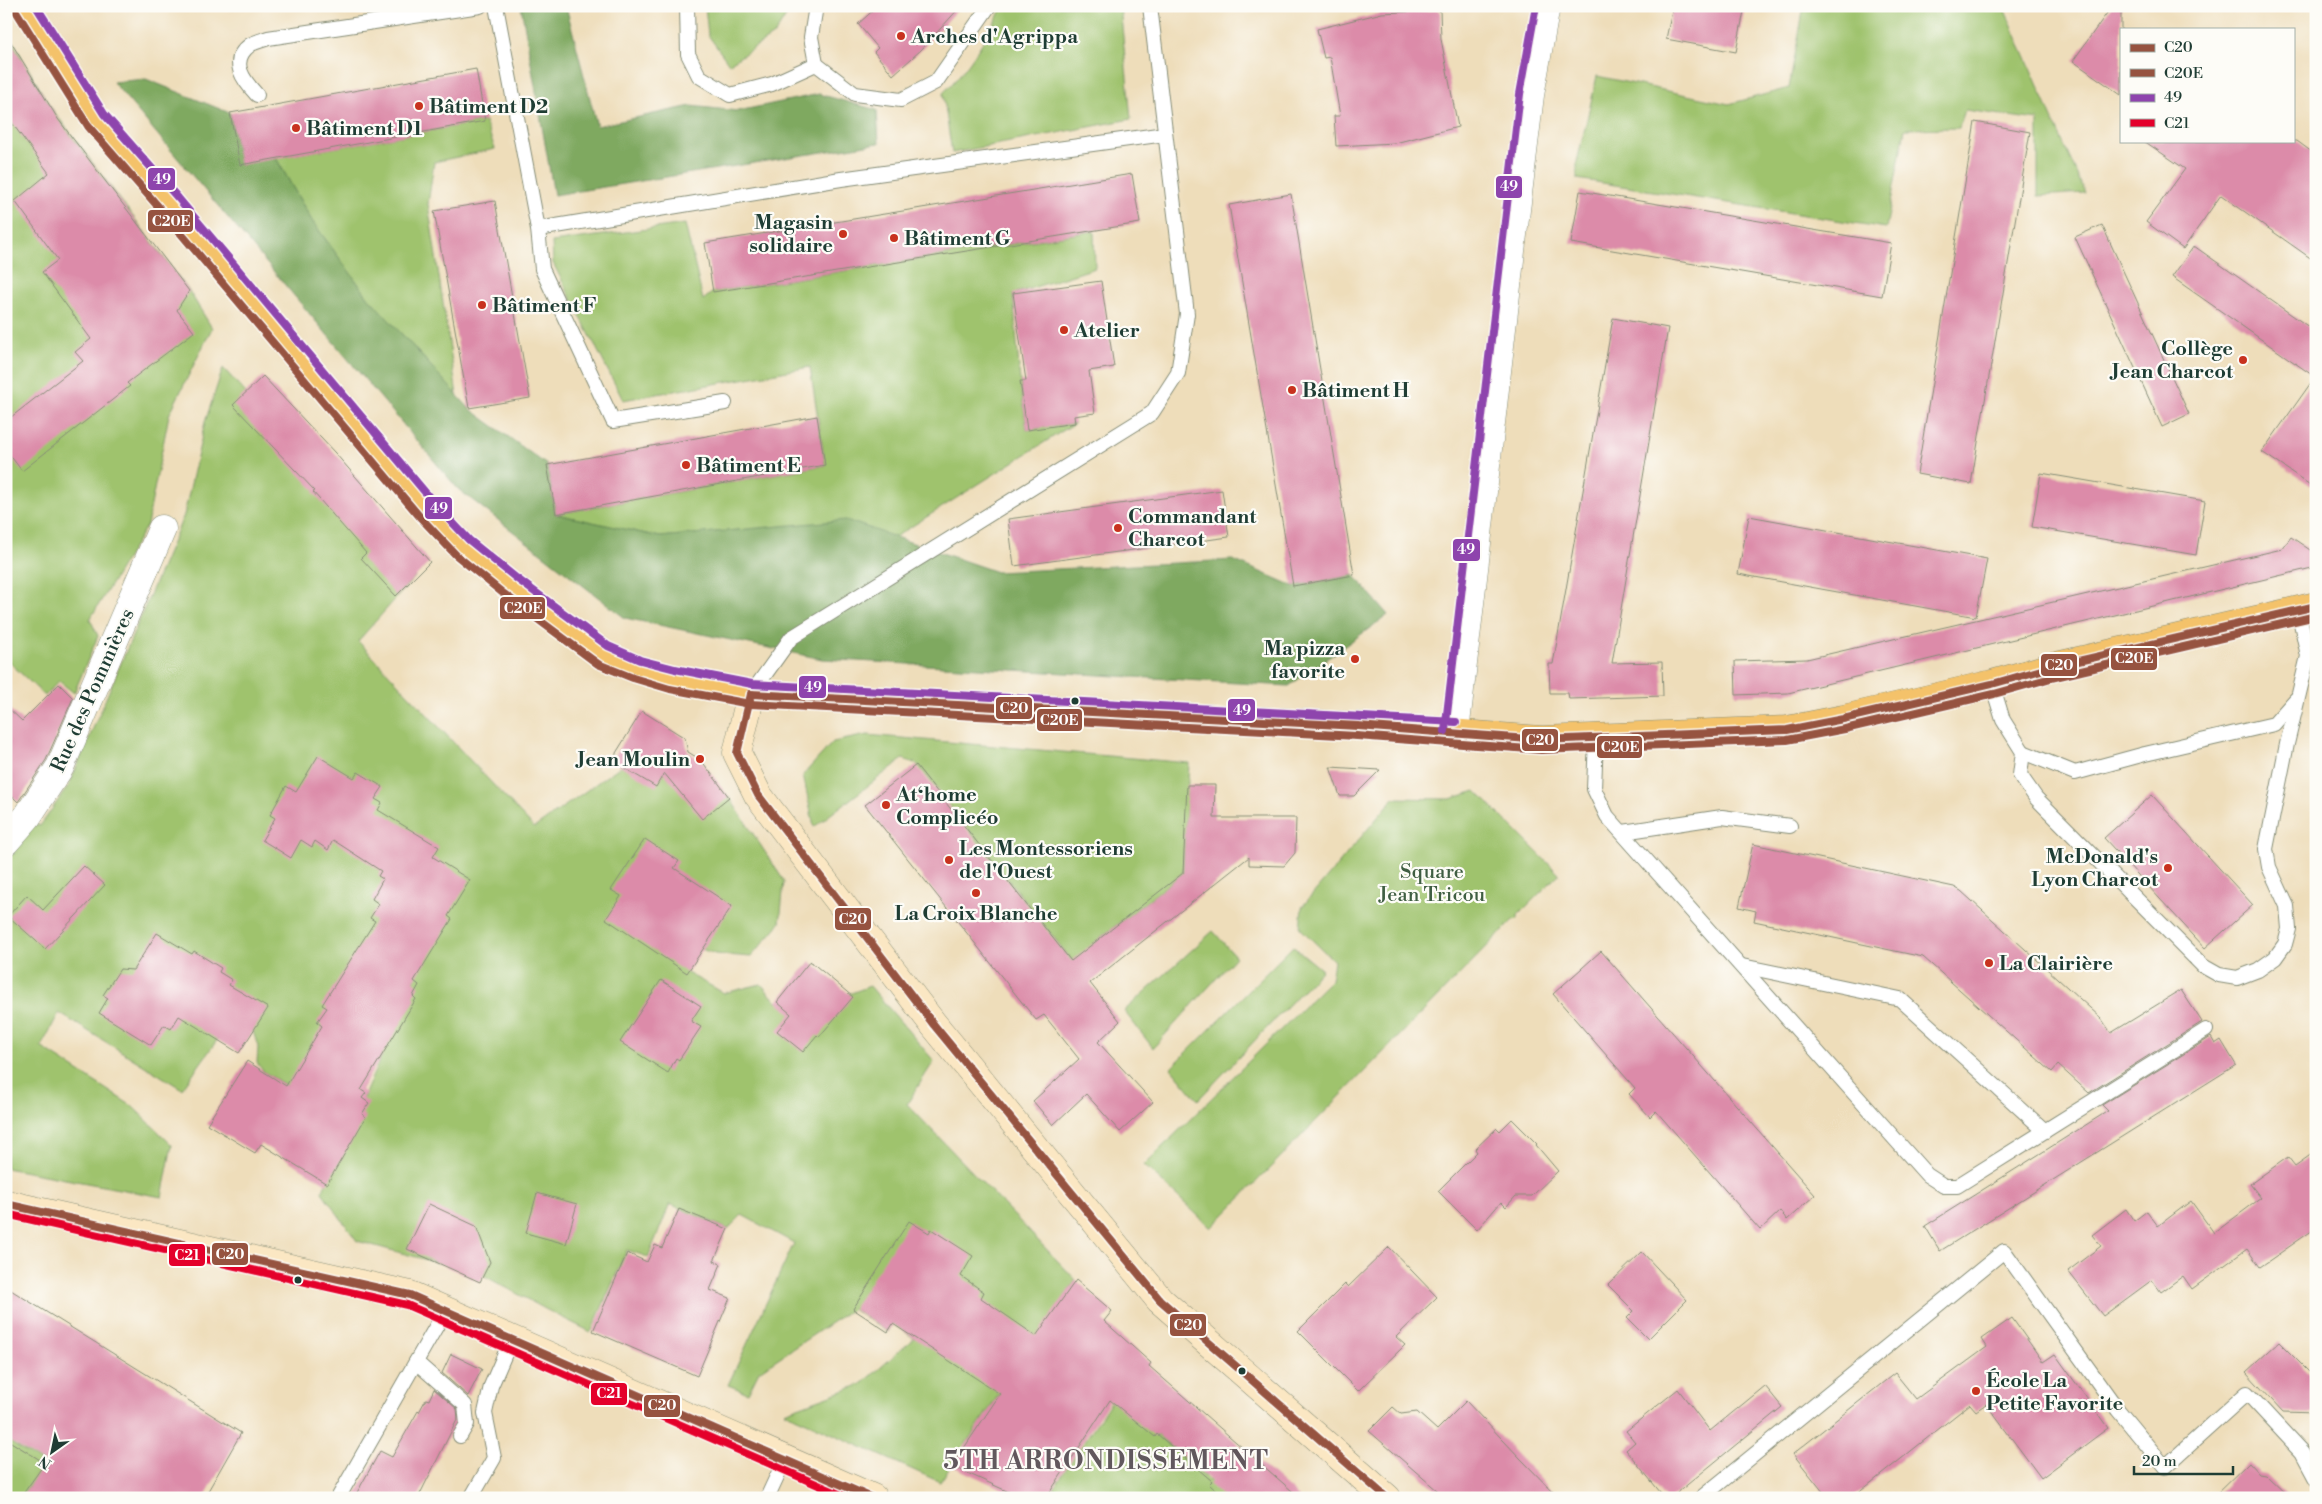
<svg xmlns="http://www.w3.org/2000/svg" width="2322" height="1504" font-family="'Libre Bodoni',serif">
  <rect width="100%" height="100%" fill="#fdfcf7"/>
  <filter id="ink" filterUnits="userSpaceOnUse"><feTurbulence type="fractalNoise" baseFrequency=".02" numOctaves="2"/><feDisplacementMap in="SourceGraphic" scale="10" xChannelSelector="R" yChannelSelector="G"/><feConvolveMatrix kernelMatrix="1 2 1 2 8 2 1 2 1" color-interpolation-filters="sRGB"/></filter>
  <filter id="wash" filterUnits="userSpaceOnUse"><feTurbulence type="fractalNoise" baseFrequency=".0096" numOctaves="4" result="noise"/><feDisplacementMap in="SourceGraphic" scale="20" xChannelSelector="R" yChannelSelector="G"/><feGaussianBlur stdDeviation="1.12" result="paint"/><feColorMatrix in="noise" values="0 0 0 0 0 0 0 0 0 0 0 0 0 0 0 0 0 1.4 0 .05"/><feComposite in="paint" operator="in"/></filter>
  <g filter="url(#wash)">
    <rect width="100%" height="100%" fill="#eeddba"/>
    <g fill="#9fc36d" stroke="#5f8050">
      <path d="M705 6H792L775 34 729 64 708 35Z"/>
      <path d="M1003 6H1120L1131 119 952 153 943 93C968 69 987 37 1003 6Z"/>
      <path d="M1804 6H2003L2085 193 2038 196V120L1965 110 1959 128 1905 129 1886 228 1577 179V162L1597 76 1729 104 1789 88Z"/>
      <path d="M6 30 50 106 189 291 212 328 169 415 147 525 90 619 98 636 74 693 59 681 45 696 9 662 6 664Z"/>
      <path d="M485 121 495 149 434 162 428 204 457 395 368 297 312 221 276 158Z"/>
      <path d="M685 224 703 300 713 292 1094 231 1095 268 1013 294 1020 381 1027 430 1075 423 895 537 842 521 660 537 556 514 825 465 810 367 623 400 553 263 552 242Z"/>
      <path d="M223 368 415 577 358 641 534 828 632 758 696 772 729 797 784 881 780 923 751 957 715 954 682 942 687 973 724 993 761 984 777 1002H827L870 986 934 1061 907 1104 1076 1280 940 1482 784 1412 862 1384 914 1338 893 1324 888 1332 852 1309 759 1371 748 1393 728 1385 794 1243 742 1215 728 1229 670 1204 648 1257 627 1250 591 1332 547 1310 483 1275 357 1241 322 1192 455 887 289 1087 264 1072 257 1063 258 1047 253 1031 233 1018 182 1089 59 1013 41 1047 132 1106 172 1145 162 1197 6 1168V841L27 817 40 826 69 785 184 515 205 422Z"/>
      <path d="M867 735 1189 763 1183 873 1100 938 1073 962 917 764 903 759 814 827 803 775 833 742Z"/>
      <path d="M1476 791 1559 874 1518 915V919L1513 920 1211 1228 1144 1165 1331 980 1334 961 1300 928 1302 907 1394 798 1450 799Z"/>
      <path d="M1213 931 1236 957 1153 1048 1124 1011Z"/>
      <path d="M1293 946 1322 970 1198 1100 1171 1068Z"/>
      <path d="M1114 1397 1230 1498H1047Z"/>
      <path d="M6 1440 45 1464 20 1498H6Z"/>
    </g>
    <g fill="#7fa960" stroke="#4f734a">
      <path d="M521 6H566L597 126 691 106 738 111 819 94 877 110 879 143 554 195Z"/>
      <path d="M146 79 230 113 240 164 276 158 312 221 368 297 469 408 547 465 556 514 660 537 846 520 997 572 1233 560 1293 586 1354 575 1388 615 1289 686 822 659 625 618 458 489 113 82Z"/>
    </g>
    <g id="blocks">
      <g fill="#dc8ba9">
        <path d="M878 6H961L921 50 893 75 874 52 878 48 858 24Z"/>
        <path d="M1673 6H1745L1736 52 1666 39Z"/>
        <path d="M2112 6H2121V95L2073 61Z"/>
        <path d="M1440 10 1441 39 1458 127 1395 143 1336 146 1334 116H1340L1330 57 1324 58 1317 29 1382 13Z"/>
        <path d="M6 34 58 119 189 291 177 310 194 332 127 383 130 386 22 471 6 450V421L83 361 75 352 91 339 42 272 58 260 15 201 49 173 6 115Z"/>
        <path d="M476 69 485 121 240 165 230 113Z"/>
        <path d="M1975 122 2030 132 1971 484 1917 474Z"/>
        <path d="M2144 141H2297L2316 155V262L2221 195 2183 249 2146 222 2185 169Z"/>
        <path d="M1132 174 1140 223 713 292 705 243Z"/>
        <path d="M1580 191 1891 243 1882 296 1571 243Z"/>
        <path d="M1291 194 1354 575 1293 586 1229 205Z"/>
        <path d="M495 201 530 398 469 408 434 211Z"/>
        <path d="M2102 225 2189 414 2162 427 2075 237Z"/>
        <path d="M2194 246 2316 332V489L2262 452 2315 377 2172 277Z"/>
        <path d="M1101 281 1114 367 1089 371 1095 413 1074 416 1075 423 1027 430 1020 381H1026L1013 293Z"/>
        <path d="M1613 318 1668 328 1612 663 1662 662 1663 696 1569 699 1568 693H1550L1549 664H1553Z"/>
        <path d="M263 376 335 453 430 562 396 596 361 558 366 553 313 492 315 491 233 405Z"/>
        <path d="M817 416 825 465 556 514 547 465Z"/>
        <path d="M2041 473 2205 501 2196 555 2032 527Z"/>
        <path d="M1222 490 1229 537 1014 566 1008 519Z"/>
        <path d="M1749 516 1987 559 1976 617 1738 574Z"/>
        <path d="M2291 537 2316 554V567L1788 693 1736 695 1735 661 1807 659 2282 549Z"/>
        <path d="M59 684 73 698 46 760 18 802 6 790V706L22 721Z"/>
        <path d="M642 711 685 738 688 752 701 760 729 797 702 819 664 773 656 787 616 763V753Z"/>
        <path d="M318 756 354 778 358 772 383 787 375 799 382 803 378 810 439 847 433 857 470 880 448 916 452 919 414 981 419 985 413 996 416 999 361 1090 366 1093 362 1098 369 1103 362 1114 366 1117 327 1184 261 1144 255 1153 207 1124 247 1061 286 1086 322 1026 317 1022 327 1008 322 1005 375 921 370 918 379 904 372 899 383 879 378 876 381 871 333 840 328 850 315 841 312 847 301 840 291 858 262 840 275 818 270 815 286 786 296 792Z"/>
        <path d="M916 765 1071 961 1183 873 1187 785H1215L1214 818H1296L1295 853 1284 866 1249 865V857L1090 983 1120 1021 1098 1042 1153 1102 1120 1132 1086 1094 1053 1125 1033 1101 1079 1059 1044 1015 1036 1020 865 805Z"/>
        <path d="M1330 767 1380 770 1354 796H1340Z"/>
        <path d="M2152 795 2253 905 2205 948 2104 838Z"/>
        <path d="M645 839 679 861 674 868 732 906 687 973 606 919 621 896 611 890Z"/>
        <path d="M1753 844 1954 887 1961 891 2101 1018 2111 1033 2181 990 2202 1022 2089 1093 2058 1065 2052 1072 1923 957 1754 921 1756 911 1739 907Z"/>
        <path d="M84 866 105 885 45 949 8 916 27 895 43 910Z"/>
        <path d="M157 933 192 954 194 951 221 968 219 972 232 980 229 985 268 1008 239 1053 179 1016 171 1029 164 1025 151 1045 99 1013 108 998 103 995 120 969 133 970Z"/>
        <path d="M1601 951 1815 1195 1787 1220 1780 1211 1760 1230 1656 1111 1650 1117 1629 1094 1635 1088 1553 994Z"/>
        <path d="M810 961 853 997 819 1037 817 1035 803 1052 777 1031 791 1014 777 1002Z"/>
        <path d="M661 980 701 1006 691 1021 701 1027 679 1060 676 1058 668 1073 620 1042Z"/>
        <path d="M2211 1037 2215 1044 2221 1040 2236 1065 1940 1251 1925 1226 2108 1111 2102 1105Z"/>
        <path d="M1512 1119 1537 1144 1536 1145 1558 1171 1532 1196H1516L1506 1207 1501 1202 1477 1230 1438 1191 1477 1152 1475 1149 1497 1128 1500 1131Z"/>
        <path d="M2316 1151V1228L2260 1267 2247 1249 2192 1289 2183 1276 2161 1292 2152 1280 2103 1316 2068 1271 2101 1246 2092 1235 2126 1209 2134 1221 2147 1211 2158 1226 2191 1201 2214 1233 2261 1198 2250 1184 2288 1157 2295 1166Z"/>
        <path d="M537 1193 577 1204 566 1244 526 1233Z"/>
        <path d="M429 1204 476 1226 490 1262 480 1282 407 1249Z"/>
        <path d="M679 1209 728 1229 714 1261 721 1264 710 1290 730 1298 697 1376 593 1331 627 1253 647 1262 655 1245 662 1248Z"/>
        <path d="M909 1221 929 1233 931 1229 973 1256 961 1276 984 1292 981 1298 1036 1336 1076 1280 1112 1311 1104 1321 1151 1363 1149 1366 1300 1498H1224L1209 1484 1212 1481 1157 1434 1155 1437 1110 1400 1046 1498H1022L952 1466 1000 1394 893 1324 888 1332 853 1309Z"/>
        <path d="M1389 1247 1437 1297 1396 1337 1405 1345 1358 1391 1298 1331 1345 1284 1348 1287Z"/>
        <path d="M1642 1252 1687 1300 1648 1339 1627 1318 1634 1311 1608 1285Z"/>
        <path d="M6 1287 241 1433 204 1498H20L45 1463 6 1439Z"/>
        <path d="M2012 1318 2043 1362 2055 1354 2108 1428 2041 1478 1986 1404 1976 1411 1970 1404 1852 1498H1828L1793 1454 1895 1373 1916 1399 1987 1347 1982 1339Z"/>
        <path d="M2279 1342 2316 1379V1413L2283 1412 2246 1372Z"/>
        <path d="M451 1354 482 1369 468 1396 442 1373Z"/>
        <path d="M1765 1386 1782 1407 1671 1498H1665L1626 1450 1635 1442 1626 1431 1678 1389 1710 1431Z"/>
        <path d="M434 1389 457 1409 458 1418 418 1498H354L380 1451 392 1457 418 1411 419 1412 426 1399 429 1400Z"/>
        <path d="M1466 1401 1521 1459 1559 1498H1446L1369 1431 1393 1407 1401 1414 1417 1412 1437 1430Z"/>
        <path d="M2249 1462 2259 1473 2265 1474 2290 1498H2212Z"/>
      </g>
    </g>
  </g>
  <g filter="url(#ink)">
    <use href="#blocks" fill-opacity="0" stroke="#868d77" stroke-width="1"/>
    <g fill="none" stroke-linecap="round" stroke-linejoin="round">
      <g stroke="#868d77" stroke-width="16">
        <g id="lane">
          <path d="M496 6 538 229 542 269 613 421 725 403"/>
          <path d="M687 6 688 54 699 76 730 95 772 84 816 64 855 94 901 100 936 82 989 6"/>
          <path d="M816 64 811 37 816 6"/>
          <path d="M257 95C244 81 228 61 250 45 254 42 263 40 268 38L480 6"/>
          <path d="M538 229 841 179 1165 134"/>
          <path d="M1992 684 2003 720 2023 752 2020 775 2036 798 2203 966 2219 975 2237 978 2258 970 2275 958 2285 944 2289 929 2287 906 2269 867 2266 849 2287 744 2308 656 2298 609"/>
          <path d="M751 694 791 638 1152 413 1178 373 1187 314 1150 6"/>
          <path d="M1596 738 1594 789 1607 816 1927 1175 1944 1186H1957L2206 1030"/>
          <path d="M2023 752 2075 773 2145 754 2274 724 2296 699"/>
          <path d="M1623 832 1722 817 1790 826"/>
          <path d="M1742 966 1900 999 2045 1131"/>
          <path d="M416 1362 465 1405 467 1424 460 1436"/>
          <path d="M338 1498 445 1311"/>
          <path d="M471 1498 494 1458 485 1413 491 1386 511 1340"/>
          <path d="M767 1498 785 1459"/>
          <path d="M1701 1498 2004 1251 2118 1410 2165 1467 2247 1393 2302 1452 2316 1478"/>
        </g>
      </g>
      <g stroke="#868d77" stroke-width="29">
        <g id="street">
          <path d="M1455 732 1511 251 1530 95 1546 6"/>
          <path d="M6 841 27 817 60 767 162 529"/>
        </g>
      </g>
      <g stroke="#868d77" stroke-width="29">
        <g id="secondary">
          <path d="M751 694 737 753 758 795 934 1025 1160 1300 1387 1498"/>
          <path d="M6 1204 410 1295 873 1498"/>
        </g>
      </g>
      <g stroke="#868d77" stroke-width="29">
        <path id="primary" d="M24 6 96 120 170 204 428 511 462 547 510 586 603 655 637 669 673 679 751 694 1358 726 1542 740 1787 730 1843 719 1992 684 2048 668 2316 606"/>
      </g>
      <use href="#lane" stroke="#fff" stroke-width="14"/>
      <use href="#street" stroke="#fff" stroke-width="28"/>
      <use href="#secondary" stroke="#fbe7c3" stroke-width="28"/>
      <use href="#primary" stroke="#f4c26a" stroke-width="28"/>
      <g stroke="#fdfcf7" stroke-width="11">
        <g id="bus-1">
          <path d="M751 694 1358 726 1542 740 1787 730 1843 719 1992 684 2048 668 2316 606"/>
          <path d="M751 694 737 753 758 795 934 1025 1160 1300 1387 1498"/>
          <path d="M6 1204 410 1295 872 1498"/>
        </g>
      </g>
      <g stroke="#fdfcf7" stroke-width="11">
        <path id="bus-2" d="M16 11 88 126 162 211 420 517 456 555 504 594 598 664 633 678 670 689 750 704 1357 736 1541 750 1787 740 1845 729 1994 694 2051 678 2316 616"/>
      </g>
      <g stroke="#fdfcf7" stroke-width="11">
        <g id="bus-3">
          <path d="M36 6 104 114 178 198 435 504 469 540 516 578 608 646 640 660 675 669 752 684 1456 722"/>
          <path d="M1445 731 1520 94 1536 6"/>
        </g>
      </g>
      <g stroke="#fdfcf7" stroke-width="11">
        <path id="bus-4" d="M6 1214 407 1305 848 1498"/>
      </g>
      <use href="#bus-1" stroke="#965340" stroke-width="8"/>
      <use href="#bus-2" stroke="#965340" stroke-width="8"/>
      <use href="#bus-3" stroke="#8e44ad" stroke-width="8"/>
      <use href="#bus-4" stroke="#e4002b" stroke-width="8"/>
    </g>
  </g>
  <g fill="#c8321e" stroke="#fdfcf7" stroke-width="2">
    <circle cx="901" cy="36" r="5"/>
    <circle cx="419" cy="106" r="5"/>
    <circle cx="296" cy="128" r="5"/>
    <circle cx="843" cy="234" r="5"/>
    <circle cx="894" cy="238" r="5"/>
    <circle cx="482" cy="305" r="5"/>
    <circle cx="1064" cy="330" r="5"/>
    <circle cx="2243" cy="360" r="5"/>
    <circle cx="1292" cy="390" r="5"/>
    <circle cx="686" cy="465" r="5"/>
    <circle cx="1118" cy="528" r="5"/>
    <circle cx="1355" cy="659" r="5"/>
    <circle cx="700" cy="759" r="5"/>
    <circle cx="886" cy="805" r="5"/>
    <circle cx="949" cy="860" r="5"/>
    <circle cx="2168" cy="868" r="5"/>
    <circle cx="976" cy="893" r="5"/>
    <circle cx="1989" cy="963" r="5"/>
    <circle cx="1976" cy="1391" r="5"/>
  </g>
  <g fill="#1f3d34" stroke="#fdfcf7" stroke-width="2">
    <circle cx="1075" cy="701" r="4.5"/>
    <circle cx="298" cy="1280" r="4.5"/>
    <circle cx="1242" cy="1371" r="4.5"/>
  </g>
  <g text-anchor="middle" stroke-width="4.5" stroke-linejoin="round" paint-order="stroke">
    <g font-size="20" font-weight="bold" fill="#1f3d34" stroke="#fdfcf7" text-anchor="start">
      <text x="911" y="43">Arches d'Agrippa</text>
      <text x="429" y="113">Bâtiment D2</text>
      <text x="306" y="135">Bâtiment D1</text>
      <text x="833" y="229" text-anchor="end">Magasin<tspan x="833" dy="23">solidaire</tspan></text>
      <text x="904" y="245">Bâtiment G</text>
      <text x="492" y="312">Bâtiment F</text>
      <text x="1074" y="337">Atelier</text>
      <text x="2233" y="355" text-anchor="end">Collège<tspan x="2233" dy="23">Jean Charcot</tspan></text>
      <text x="1302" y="397">Bâtiment H</text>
      <text x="696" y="472">Bâtiment E</text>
      <text x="1128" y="523">Commandant<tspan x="1128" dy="23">Charcot</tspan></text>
      <text x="1345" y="655" text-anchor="end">Ma pizza<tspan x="1345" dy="23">favorite</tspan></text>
      <text x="690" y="766" text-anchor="end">Jean Moulin</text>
      <text x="896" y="801">At‘home<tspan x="896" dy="23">Complicéo</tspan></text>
      <text x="959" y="855">Les Montessoriens<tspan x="959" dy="23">de l'Ouest</tspan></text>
      <text x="2158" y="863" text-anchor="end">McDonald's<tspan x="2158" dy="23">Lyon Charcot</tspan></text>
      <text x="976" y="920" text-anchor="middle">La Croix Blanche</text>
      <text x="1999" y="970">La Clairière</text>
      <text x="1986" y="1387">École La<tspan x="1986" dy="23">Petite Favorite</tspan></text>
    </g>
    <g font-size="20" fill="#1f3d34" stroke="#fdfcf7">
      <text transform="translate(92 690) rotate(-66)" y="7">Rue des Pommières</text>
    </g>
    <g font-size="20" fill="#3f5e42" stroke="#fdfcf7">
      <text x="1432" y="878">Square<tspan x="1432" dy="23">Jean Tricou</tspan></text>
    </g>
    <g font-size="25" font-weight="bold" letter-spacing="1" fill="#61585d" stroke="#fdfcf7">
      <text x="1106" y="1469">5TH ARRONDISSEMENT</text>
    </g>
  </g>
  <g stroke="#fdfcf7" stroke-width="2">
    <rect x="147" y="167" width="29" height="24" rx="5" fill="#8e44ad"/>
    <rect x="1495" y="175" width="28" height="24" rx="5" fill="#8e44ad"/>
    <rect x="147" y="209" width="47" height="24" rx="5" fill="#965340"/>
    <rect x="424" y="496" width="29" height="24" rx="5" fill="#8e44ad"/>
    <rect x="1452" y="538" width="29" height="24" rx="5" fill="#8e44ad"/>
    <rect x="499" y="596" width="47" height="24" rx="5" fill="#965340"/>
    <rect x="2110" y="647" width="48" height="24" rx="5" fill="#965340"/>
    <rect x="2040" y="653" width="38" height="24" rx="5" fill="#965340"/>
    <rect x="798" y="675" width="29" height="24" rx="5" fill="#8e44ad"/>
    <rect x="995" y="696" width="38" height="24" rx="5" fill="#965340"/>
    <rect x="1227" y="698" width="29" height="24" rx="5" fill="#8e44ad"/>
    <rect x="1036" y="708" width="47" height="24" rx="5" fill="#965340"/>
    <rect x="1521" y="728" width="38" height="24" rx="5" fill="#965340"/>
    <rect x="1596" y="735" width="47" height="24" rx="5" fill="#965340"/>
    <rect x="834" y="907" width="38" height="24" rx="5" fill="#965340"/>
    <rect x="211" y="1242" width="38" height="24" rx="5" fill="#965340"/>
    <rect x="168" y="1243" width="38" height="24" rx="5" fill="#e4002b"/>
    <rect x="1169" y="1313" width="38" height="24" rx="5" fill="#965340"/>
    <rect x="590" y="1382" width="38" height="24" rx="5" fill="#e4002b"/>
    <rect x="643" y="1394" width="38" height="24" rx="5" fill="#965340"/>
  </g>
  <g font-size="14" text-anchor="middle" font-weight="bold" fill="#fff">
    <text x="162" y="184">49</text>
    <text x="1509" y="191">49</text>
    <text x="171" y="226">C20E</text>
    <text x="439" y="513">49</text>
    <text x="1466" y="554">49</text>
    <text x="523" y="613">C20E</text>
    <text x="2134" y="663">C20E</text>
    <text x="2059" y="670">C20</text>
    <text x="813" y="692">49</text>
    <text x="1014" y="713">C20</text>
    <text x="1242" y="715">49</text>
    <text x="1059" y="725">C20E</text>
    <text x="1540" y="745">C20</text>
    <text x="1620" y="752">C20E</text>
    <text x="853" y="924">C20</text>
    <text x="230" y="1259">C20</text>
    <text x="187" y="1260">C21</text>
    <text x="1188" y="1330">C20</text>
    <text x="609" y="1398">C21</text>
    <text x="662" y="1410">C20</text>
  </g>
  <rect width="2322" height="1504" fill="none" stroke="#fdfcf7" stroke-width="25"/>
  <rect x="2120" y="28" width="175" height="115" fill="#fdfcf7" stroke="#a4b0a9"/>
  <rect x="2130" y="44" width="25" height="8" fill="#965340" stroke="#a4b0a9"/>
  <text x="2164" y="52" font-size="15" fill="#1f3d34">C20</text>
  <rect x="2130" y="69" width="25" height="8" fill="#965340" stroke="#a4b0a9"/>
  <text x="2164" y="78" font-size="15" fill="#1f3d34">C20E</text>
  <rect x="2130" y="94" width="25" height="8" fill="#8e44ad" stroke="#a4b0a9"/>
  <text x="2164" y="102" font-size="15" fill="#1f3d34">49</text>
  <rect x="2130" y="119" width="25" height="8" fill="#e4002b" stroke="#a4b0a9"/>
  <text x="2164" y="128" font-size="15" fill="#1f3d34">C21</text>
  <g transform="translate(52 1452) rotate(213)" stroke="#fdfcf7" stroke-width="4" paint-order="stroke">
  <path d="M0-4L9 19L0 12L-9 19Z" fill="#1f3d34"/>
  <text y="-8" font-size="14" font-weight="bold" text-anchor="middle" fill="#1f3d34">N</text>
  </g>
  <path d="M2134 1466v8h99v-8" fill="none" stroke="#1f3d34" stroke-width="2.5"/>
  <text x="2142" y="1466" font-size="15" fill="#1f3d34" stroke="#fdfcf7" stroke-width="4" paint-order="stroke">20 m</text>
</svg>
